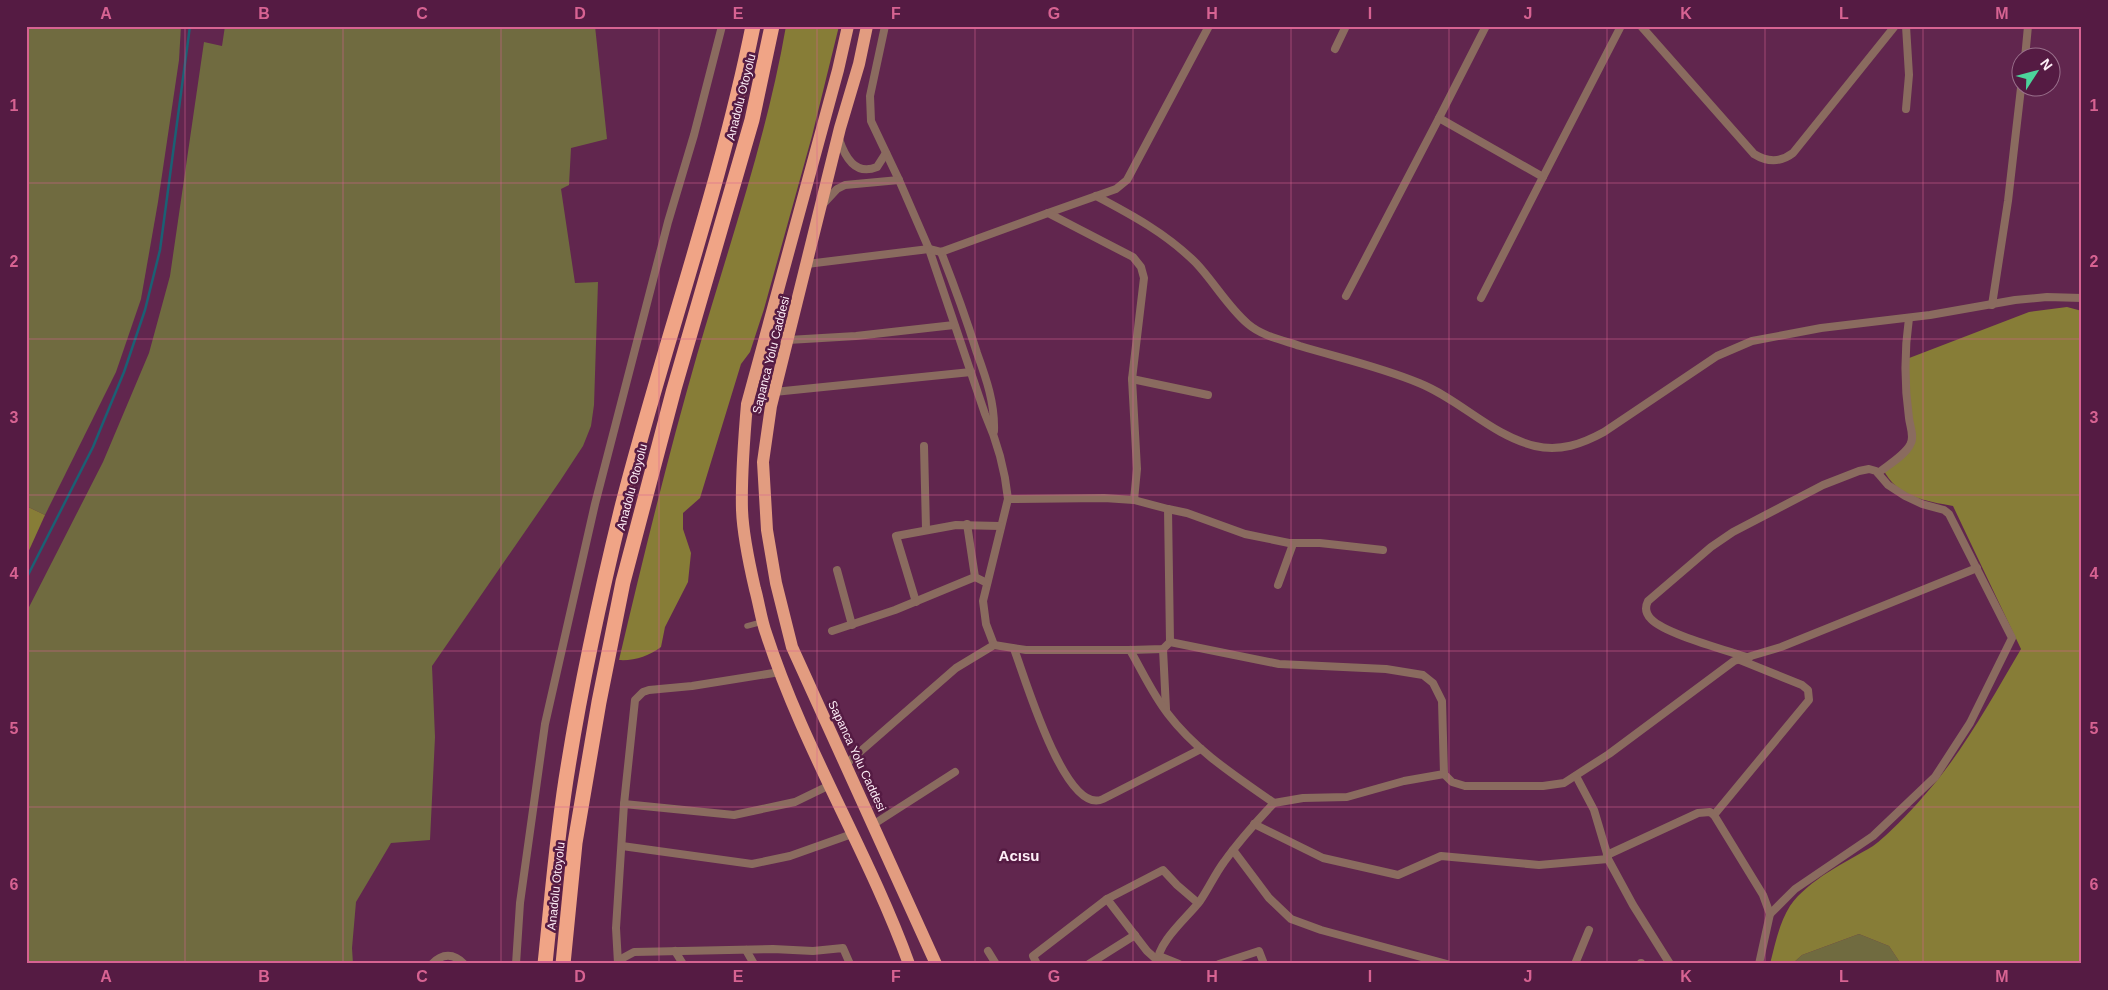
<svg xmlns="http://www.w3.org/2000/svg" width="2108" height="990" font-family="Arial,sans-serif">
  <rect width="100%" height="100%" fill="#61264e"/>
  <g fill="#706b40">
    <path d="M26 26H181L179 60 158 202 141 299 116 372 45 515 26 506Z"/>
    <path d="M225 26H595L607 139 571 148 569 185 561 189 575 283 598 282 594 405 591 426 583 446 560 481 432 666 435 737 430 840 391 843 356 902 352 948 353 964H26V613L103 462 149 353 170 276 204 42 222 46Z"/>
    <path d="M1859 934 1889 946 1901 964H1792L1802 955Z"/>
  </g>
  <g fill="#877d37">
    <path d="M786 26H839L812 136 764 309 750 352 741 364 700 498 683 513V529L691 553 688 582 665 627 661 647C649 656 634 661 619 660 643 558 668 456 697 355 728 248 767 137 786 26Z"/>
    <path d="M2067 307 2082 311V964H1901L1889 946 1859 934 1802 955 1792 964H1770C1775 945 1779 923 1790 906 1809 879 1845 863 1873 846 1887 836 1910 812 1922 798 1962 754 1991 700 2021 649L1953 506C1926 501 1897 497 1883 469L1911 444 1904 360 2029 312Z"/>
    <path d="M26 506 45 515 26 557Z"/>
  </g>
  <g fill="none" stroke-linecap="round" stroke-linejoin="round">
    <path stroke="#1b6074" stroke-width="2.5" d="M26 579 93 447 124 372 145 310 160 250 190 26"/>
    <path stroke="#8a6b5f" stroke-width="5.5" d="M747 626 762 622"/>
    <g stroke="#8a6b5f" stroke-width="8">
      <path d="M885 26 870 96 871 121 899 180 929 249 985 414C997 441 1005 470 1008 499L983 601 986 624 994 645"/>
      <path d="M1486 26 1439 118 1543 177 1621 26"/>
      <path d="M1641 26 1754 154C1767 162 1780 163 1793 153L1895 26"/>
      <path d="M1906 26 1909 75 1906 109"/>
      <path d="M1335 49 1346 26"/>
      <path d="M2025 58 2028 26"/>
      <path d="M839 139C845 157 855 176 877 167L886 153"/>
      <path d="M1096 196C1132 215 1167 234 1196 263 1214 282 1228 307 1248 324 1262 336 1282 340 1300 346 1340 358 1381 367 1419 383 1461 400 1491 435 1535 446 1560 452 1582 444 1604 432L1717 356 1752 341 1821 328 1930 315 2015 300 2047 297 2082 298"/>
      <path d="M824 203 837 189 845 185 899 180"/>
      <path d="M1048 213 1116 189 1127 180 1209 26"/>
      <path d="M941 252C954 285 966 318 977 353 986 378 995 403 994 431"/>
      <path d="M807 264 929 249 941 252 1048 213 1133 257 1141 267 1144 278 1132 379 1137 469 1134 500"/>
      <path d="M1346 296 1439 118"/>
      <path d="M1481 298 1543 177"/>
      <path d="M1992 305 2008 201 2021 88"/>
      <path d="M788 340 856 336 954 325"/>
      <path d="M1132 379 1208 395"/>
      <path d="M774 392 971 372"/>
      <path d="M924 446 926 529"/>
      <path d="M1878 473C1888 465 1904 456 1910 445 1915 437 1910 427 1909 418 1904 383 1904 353 1909 318"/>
      <path d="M1008 499 1104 498 1134 500 1168 509 1170 642"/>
      <path d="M1168 509 1187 513 1245 534 1289 543H1320L1383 550"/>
      <path d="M967 524 975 577 987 583"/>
      <path d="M837 570 852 625"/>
      <path d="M1278 585 1293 544"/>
      <path d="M916 602 896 536 956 525 1000 526"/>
      <path d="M832 631 895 610 975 577"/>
      <path d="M1014 649C1024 674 1065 817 1103 799L1201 749"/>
      <path d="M1163 649 1166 709"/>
      <path d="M1130 650C1142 671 1153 695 1168 714 1196 751 1237 777 1274 803 1256 822 1239 841 1224 862 1215 874 1209 888 1200 901 1187 918 1158 941 1157 964"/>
      <path d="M1749 658C1726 650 1665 634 1651 619 1645 613 1645 607 1648 601L1711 547 1733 532 1823 485 1859 471 1869 469 1876 471 1888 485 1905 496 1922 504 1944 510 1949 514 2012 638 1970 723 1935 777 1873 836 1795 889 1770 914 1759 964"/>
      <path d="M846 764 956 668 994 645 1026 650H1130L1163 649 1170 642 1279 664 1386 669 1423 675 1433 683 1442 701 1444 774 1452 782 1465 786H1543L1564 783 1609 754 1734 661 1781 647 1977 568"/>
      <path d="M1576 776 1594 810 1608 857"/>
      <path d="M1274 803 1303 798 1347 797 1404 781 1444 774"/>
      <path d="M624 804 734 815 795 802 828 786"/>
      <path d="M1714 815 1809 700 1808 690 1802 685 1740 660"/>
      <path d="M874 824 955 772"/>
      <path d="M1254 824 1323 858 1398 875 1441 856 1539 865 1608 859 1633 905 1670 964"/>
      <path d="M622 846 752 864 790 856 852 834"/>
      <path d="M1233 850 1269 898 1291 919 1321 930 1447 964"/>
      <path d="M1607 855 1698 813 1710 812 1714 815 1763 895 1770 914"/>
      <path d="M1107 899 1163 870 1177 885 1198 903"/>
      <path d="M746 950 754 964"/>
      <path d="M675 951 683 964"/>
      <path d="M988 951 996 964"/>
      <path d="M1159 956 1179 964"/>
      <path d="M618 963 616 928 624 804 635 700 643 692 649 690 692 686 780 672"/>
      <path d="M1641 963V964"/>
      <path d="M432 964C442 953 454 953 464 964"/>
      <path d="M516 964 520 903 545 724 595 504 668 222 694 135 722 26"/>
      <path d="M618 964 621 959 634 952 773 949 813 951 843 948 850 964"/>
      <path d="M1037 964 1033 956 1107 899 1147 951 1157 960"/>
      <path d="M1089 964 1135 935"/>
      <path d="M1219 964 1259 951 1264 964"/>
      <path d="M1575 964 1589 930"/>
    </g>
    <g stroke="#e29c80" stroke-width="12">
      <path d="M848 26 838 70 747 404C744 439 741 475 742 510 743 536 749 563 755 589 759 603 761 619 766 633 803 748 868 851 909 964"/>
      <path d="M867 26 859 64 840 128 771 406 763 462 767 530 776 583 792 647 936 964"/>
    </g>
    <g stroke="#f0a486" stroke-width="15">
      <path d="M545 964C552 898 557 832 568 767 582 679 601 593 622 507 663 346 720 189 753 26"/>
      <path d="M563 964 575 843 599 702 623 582 674 389 752 120 772 26"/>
    </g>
  </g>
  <path fill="none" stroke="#d76392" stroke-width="1" stroke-opacity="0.55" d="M185 26V964M343 26V964M501 26V964M659 26V964M817 26V964M975 26V964M1133 26V964M1291 26V964M1449 26V964M1607 26V964M1765 26V964M1923 26V964M26 183H2082M26 339H2082M26 495H2082M26 651H2082M26 807H2082"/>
  <g text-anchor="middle" stroke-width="5" stroke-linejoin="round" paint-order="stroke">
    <g font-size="12" fill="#feeef7" stroke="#551b43">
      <text transform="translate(741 97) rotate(-76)" y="4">Anadolu Otoyolu</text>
      <text transform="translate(771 355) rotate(-76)" y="4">Sapanca Yolu Caddesi</text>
      <text transform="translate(632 487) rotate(-75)" y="4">Anadolu Otoyolu</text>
      <text transform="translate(857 756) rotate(65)" y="4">Sapanca Yolu Caddesi</text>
      <text transform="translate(556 886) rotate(-84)" y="4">Anadolu Otoyolu</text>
    </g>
    <g font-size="15" font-weight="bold" fill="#feeef7" stroke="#551b43">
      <text x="1019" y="861">Acısu</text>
    </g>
  </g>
  <rect width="2108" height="990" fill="none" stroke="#551b43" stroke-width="55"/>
  <g transform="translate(2036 72) rotate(54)"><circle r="24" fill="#551b43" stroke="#996f8b"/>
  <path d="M0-4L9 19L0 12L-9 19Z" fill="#4cd49b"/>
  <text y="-8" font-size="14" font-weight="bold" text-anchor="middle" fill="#feeef7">N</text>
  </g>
  <rect x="28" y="28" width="2052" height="934" fill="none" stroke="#d76392" stroke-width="2"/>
  <g font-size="16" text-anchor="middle" font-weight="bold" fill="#d76392">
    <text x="106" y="19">A</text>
    <text x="264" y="19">B</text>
    <text x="422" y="19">C</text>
    <text x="580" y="19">D</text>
    <text x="738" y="19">E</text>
    <text x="896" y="19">F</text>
    <text x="1054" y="19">G</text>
    <text x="1212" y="19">H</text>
    <text x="1370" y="19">I</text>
    <text x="1528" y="19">J</text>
    <text x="1686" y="19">K</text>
    <text x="1844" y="19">L</text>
    <text x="2002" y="19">M</text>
    <text x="14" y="111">1</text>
    <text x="2094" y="111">1</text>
    <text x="14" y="267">2</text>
    <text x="2094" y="267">2</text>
    <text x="14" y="423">3</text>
    <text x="2094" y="423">3</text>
    <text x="14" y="579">4</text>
    <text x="2094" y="579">4</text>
    <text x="14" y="734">5</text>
    <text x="2094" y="734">5</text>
    <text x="14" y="890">6</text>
    <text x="2094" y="890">6</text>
    <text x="106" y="982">A</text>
    <text x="264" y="982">B</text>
    <text x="422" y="982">C</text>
    <text x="580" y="982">D</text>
    <text x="738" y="982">E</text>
    <text x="896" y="982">F</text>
    <text x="1054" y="982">G</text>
    <text x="1212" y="982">H</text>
    <text x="1370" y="982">I</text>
    <text x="1528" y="982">J</text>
    <text x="1686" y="982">K</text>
    <text x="1844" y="982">L</text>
    <text x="2002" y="982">M</text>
  </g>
</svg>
